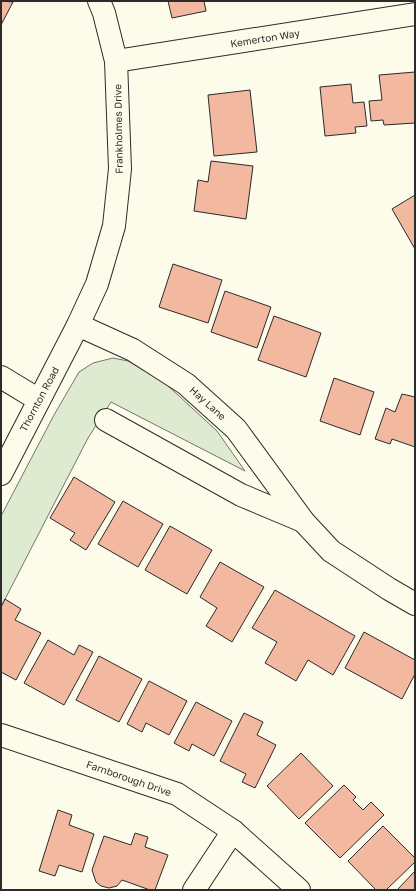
<svg xmlns="http://www.w3.org/2000/svg" width="416" height="891" font-family="'Golos Text',sans-serif">
  <rect width="100%" height="100%" fill="#fdfbea"/>
  <path fill="#deebd1" stroke="#74746e" d="M113 358 128 361 166 384 217 431 245 471 111 402 88 438 1 607V516L54 415 79 372 93 363Z"/>
  <g fill="#f2b8a0" stroke="#2b2b2b">
    <path d="M1 1 13 2 1 25Z"/>
    <path d="M168 1H204L206 11 172 18Z"/>
    <path d="M415 72V123L384 125 383 120 371 121 369 101 382 100 379 75Z"/>
    <path d="M351 84 353 103 364 102 367 126 355 127 356 133 325 136 320 87Z"/>
    <path d="M250 90 257 152 214 156 208 95Z"/>
    <path d="M211 161 253 166 246 219 194 211 198 180 208 182Z"/>
    <path d="M415 195V249L392 209Z"/>
    <path d="M173 264 222 280 208 323 159 307Z"/>
    <path d="M225 291 271 307 257 348 211 332Z"/>
    <path d="M274 316 321 333 306 377 258 360Z"/>
    <path d="M334 378 374 392 360 435 320 421Z"/>
    <path d="M402 394 415 397V447L392 439 390 444 375 439 386 408 395 412Z"/>
    <path d="M74 477 115 502 86 550 70 540 75 533 50 518Z"/>
    <path d="M123 501 163 524 138 567 98 544Z"/>
    <path d="M170 526 212 550 187 594 145 570Z"/>
    <path d="M220 562 264 587 232 642 206 626 217 608 200 597Z"/>
    <path d="M275 590 355 636 333 675 308 660 296 681 265 663 277 642 252 628Z"/>
    <path d="M5 599 21 609 15 620 41 633 16 680 1 672V607Z"/>
    <path d="M364 632 415 660V674L402 699 345 668Z"/>
    <path d="M48 640 74 655 79 645 93 652 64 705 24 683Z"/>
    <path d="M99 656 142 679 119 722 76 700Z"/>
    <path d="M149 681 187 701 169 735 146 723 142 732 127 724Z"/>
    <path d="M196 702 232 721 214 756 192 744 189 751 174 743Z"/>
    <path d="M244 713 263 722 257 735 276 745 255 788 242 782 246 774 220 761Z"/>
    <path d="M301 753 333 786 299 819 267 786Z"/>
    <path d="M344 785 356 797 353 800 363 810 371 802 384 815 340 858 305 823Z"/>
    <path d="M58 810 72 815 69 825 94 834 82 872 59 865 55 876 39 871Z"/>
    <path d="M383 826 415 858V862L386 890H376L348 861Z"/>
    <path d="M135 833 148 837 145 847 168 855 155 890H150L122 880 117 886 109 888 101 886 96 882 92 870 104 836 131 845Z"/>
    <path d="M415 871V890H397Z"/>
  </g>
  <g fill="none" stroke-linecap="round" stroke-linejoin="round">
    <g stroke="#2b2b2b" stroke-width="24">
      <g id="minor">
        <path d="M116 61 415 14"/>
        <path d="M78 325 133 350 186 384 236 429 304 522 331 551 389 589 415 604"/>
        <path d="M1 377 39 400"/>
        <path d="M106 420 241 495 303 521"/>
        <path d="M1 735 177 794 233 831 299 890"/>
        <path d="M194 890 233 831"/>
      </g>
    </g>
    <g stroke="#2b2b2b" stroke-width="24">
      <path id="tertiary" d="M1 474 78 325 97 284 114 226 120 169 116 61 104 13 99 1"/>
    </g>
    <use href="#minor" stroke="#fdfbea" stroke-width="22"/>
    <use href="#tertiary" stroke="#fdfbea" stroke-width="22"/>
  </g>
  <g text-anchor="middle" stroke-width="3" stroke-linejoin="round" paint-order="stroke">
    <g font-size="10" fill="#2b2b2b" stroke="#fdfbea">
      <text transform="translate(265 38) rotate(-9)" y="4">Kemerton Way</text>
      <text transform="translate(118 129) rotate(-91)" y="4">Frankholmes Drive</text>
      <text transform="translate(39 399) rotate(-62)" y="4">Thornton Road</text>
      <text transform="translate(208 403) rotate(42)" y="4">Hay Lane</text>
      <text transform="translate(129 778) rotate(19)" y="4">Farnborough Drive</text>
    </g>
  </g>
  <rect width="416" height="891" fill="none" stroke="#2b2b2b" stroke-width="4"/>
</svg>
